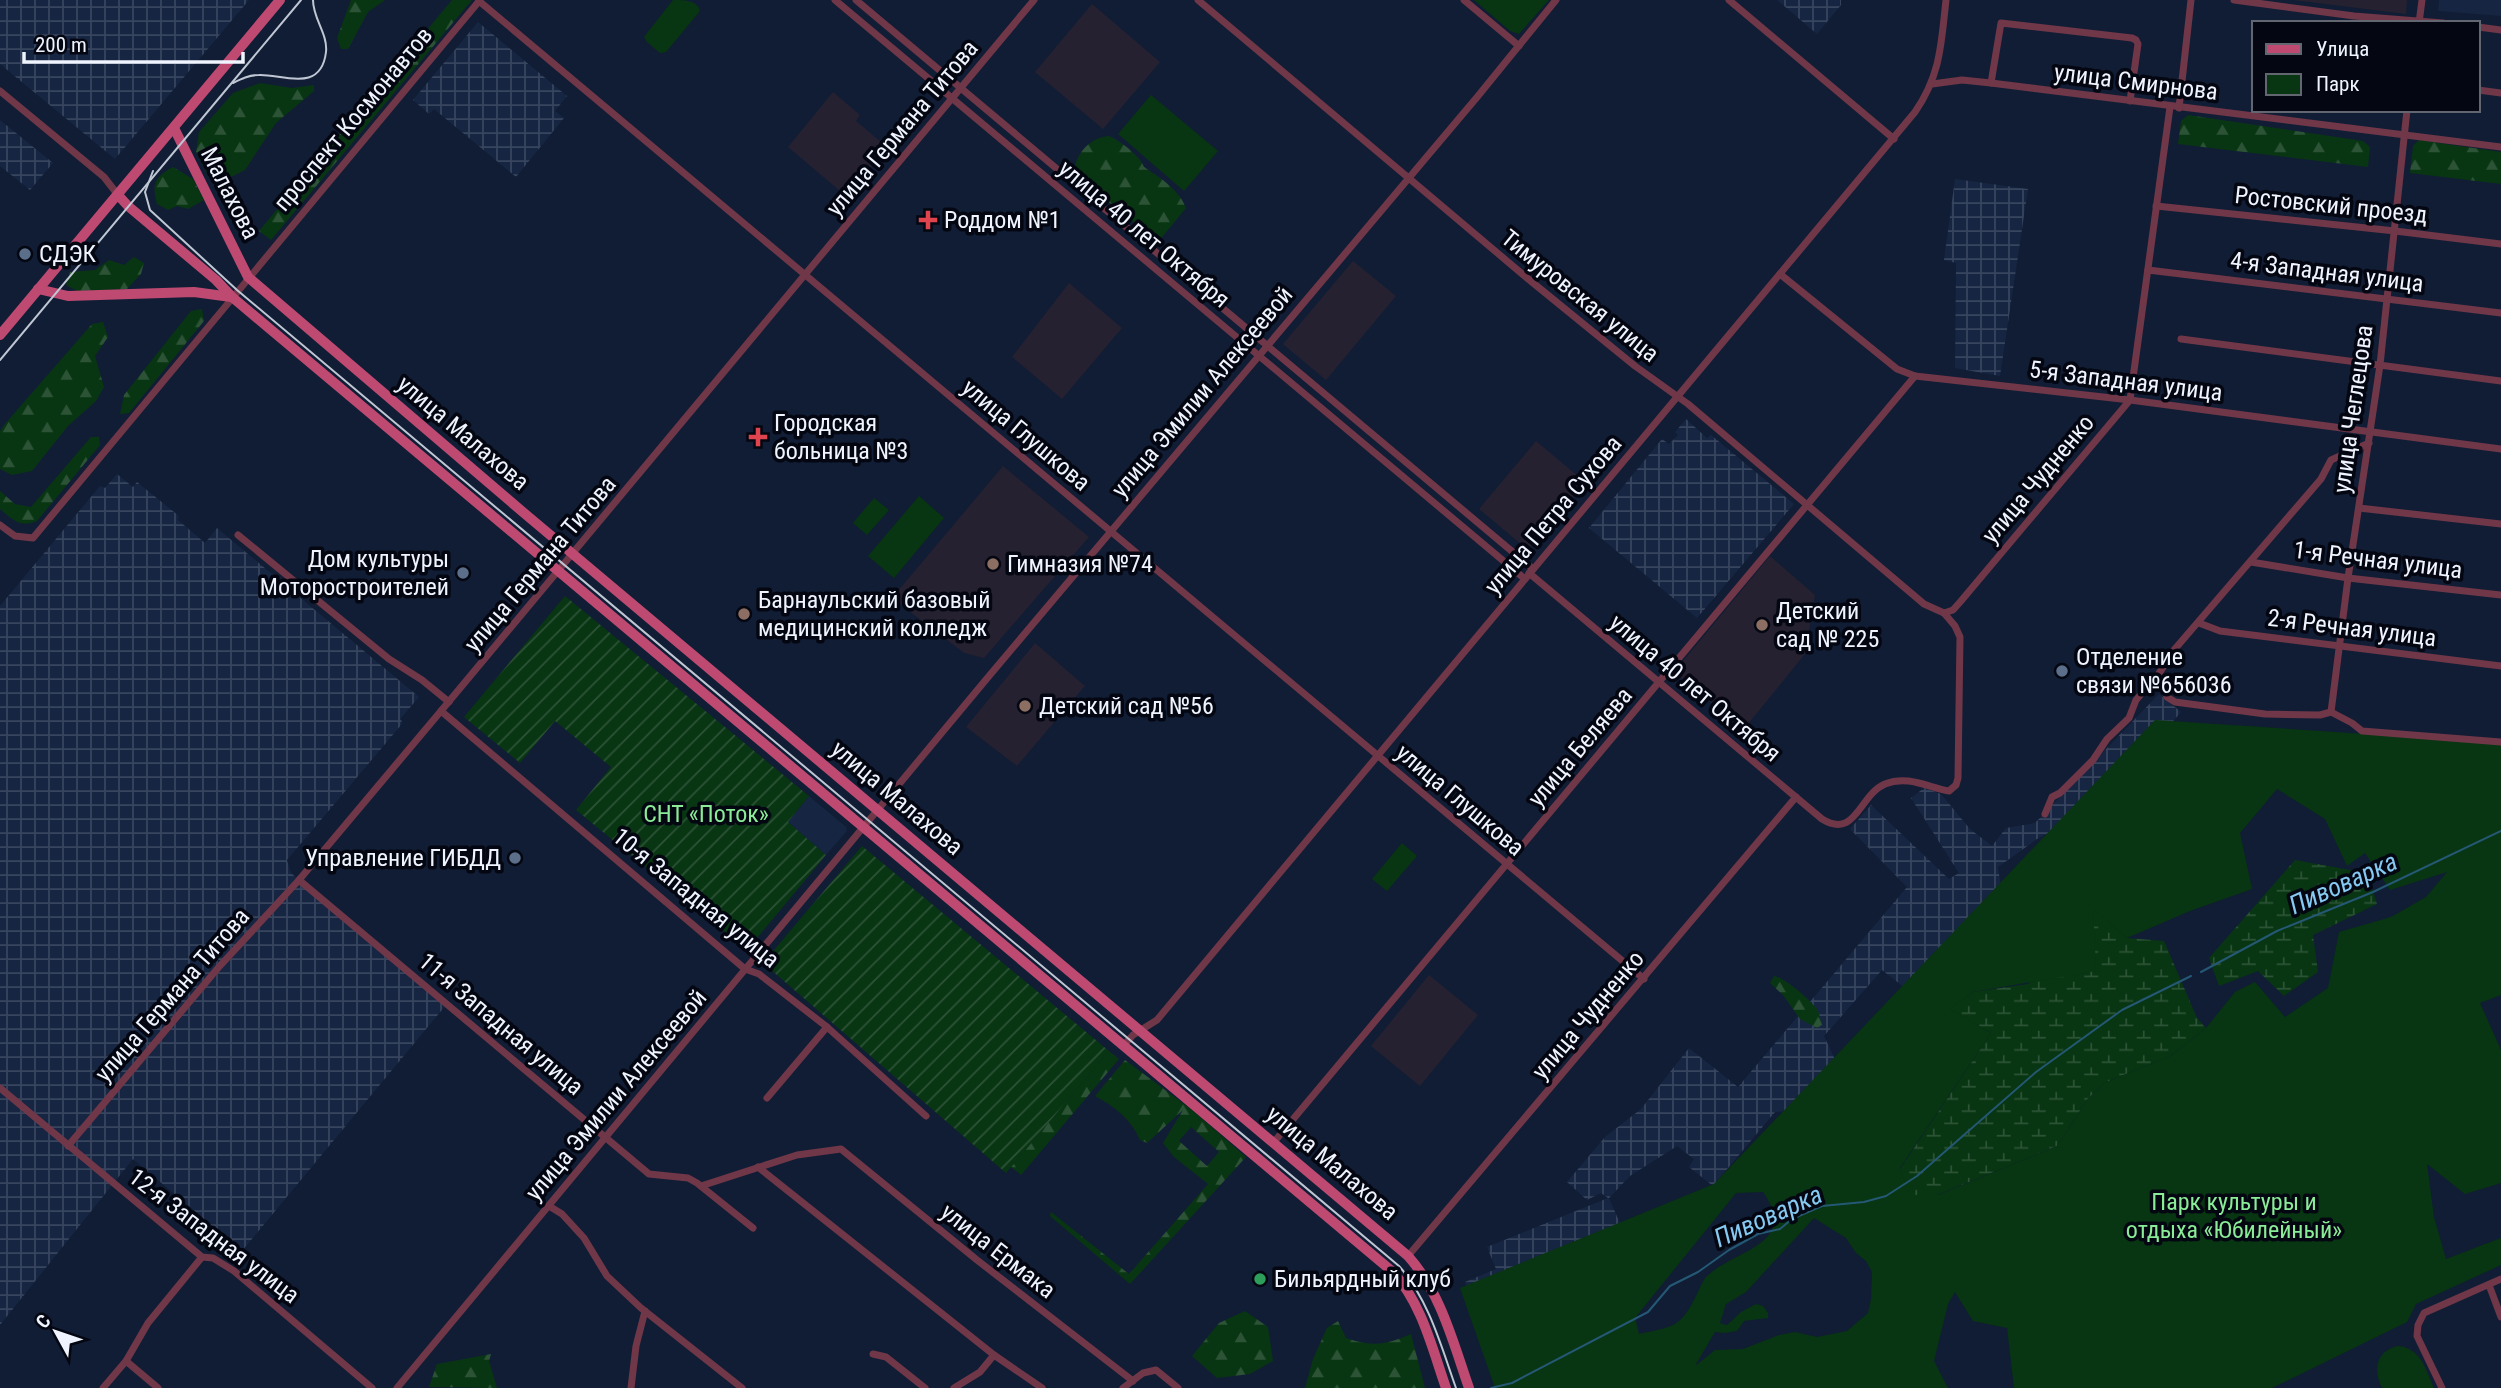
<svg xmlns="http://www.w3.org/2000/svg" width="2501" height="1388" font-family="'Roboto Condensed',sans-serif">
  <defs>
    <pattern id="industrial-grid" width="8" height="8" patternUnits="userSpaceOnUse" patternTransform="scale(1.75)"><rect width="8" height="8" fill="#162542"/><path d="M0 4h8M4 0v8" fill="none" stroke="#38455e"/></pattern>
    <pattern id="forest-firs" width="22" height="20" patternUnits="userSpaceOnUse" patternTransform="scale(1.75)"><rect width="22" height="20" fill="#083512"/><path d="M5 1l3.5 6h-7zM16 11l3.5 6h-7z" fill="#2c5336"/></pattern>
    <pattern id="wetland-marsh" width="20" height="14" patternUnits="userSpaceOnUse" patternTransform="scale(1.75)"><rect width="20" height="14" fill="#083512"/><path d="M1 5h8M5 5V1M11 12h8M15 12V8" fill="none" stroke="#2c5336"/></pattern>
    <pattern id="garden-furrows" width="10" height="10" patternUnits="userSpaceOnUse" patternTransform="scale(1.75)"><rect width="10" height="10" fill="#083512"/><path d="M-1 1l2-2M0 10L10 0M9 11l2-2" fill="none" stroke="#2c5336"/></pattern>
  </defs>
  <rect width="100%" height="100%" fill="#101d34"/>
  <g fill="#162542">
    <path d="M2439 0H2501V16L2438 11Z"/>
    <path d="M809 796 846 827 847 831 826 855 788 822Z"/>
  </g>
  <g fill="url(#industrial-grid)">
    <path d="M0 0H249L115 159 0 64Z"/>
    <path d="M1777 0H1841V5L1817 34Z"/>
    <path d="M478 22 567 96 555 111 564 118 516 177 434 109 429 114 413 100Z"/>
    <path d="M0 120 53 163 30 190 0 166Z"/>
    <path d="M1955 179 2028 189 2000 376 1955 368 1956 263 1944 260Z"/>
    <path d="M1686 419 1707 438 1711 435 1794 504 1697 618 1589 528 1662 439 1669 444 1678 435 1675 432Z"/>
    <path d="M117 474 133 487 137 482 179 516 178 520 205 543 217 528 419 697 401 718 402 724 287 860 291 873 446 1005 242 1251 133 1159 0 1325V606L100 486 105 488Z"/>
    <path d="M2159 694 2181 712 2162 734 2080 816 2037 839 1998 867 2005 915 1910 992 1882 970 1824 1036 1839 1068 1809 1108 1775 1112 1713 1186 1689 1167 1694 1159 1677 1146 1630 1176 1609 1198 1636 1260 1477 1309 1465 1282 1496 1269 1487 1247 1608 1198 1601 1193 1587 1200 1567 1182 1605 1137 1641 1109 1689 1048 1738 1087 1907 887 1850 829 1871 805 1949 879 1959 873 1911 798 1924 788 1941 794 1970 829 1992 846 2006 828 2035 823Z"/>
  </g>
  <g fill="#262131">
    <path d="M2293 0H2407L2406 14Z"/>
    <path d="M1092 4 1160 62 1103 129 1035 72Z"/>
    <path d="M833 92 860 115 856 121 888 148 846 196 788 147Z"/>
    <path d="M1353 261 1396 296 1326 380 1283 344Z"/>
    <path d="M1069 283 1122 328 1062 399 1012 357Z"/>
    <path d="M1536 441 1585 482 1528 550 1479 509Z"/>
    <path d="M1003 466 1089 537 984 658 964 653 892 598Z"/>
    <path d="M1770 556 1815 595 1805 654 1748 724 1739 726 1674 672Z"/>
    <path d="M1035 643 1085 686 1017 766 966 727Z"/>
    <path d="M1429 975 1478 1015 1420 1086 1371 1046Z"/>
  </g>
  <g fill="url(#forest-firs)" fill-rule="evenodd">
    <path d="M351 0H385L368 12 348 49H341L337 38Z"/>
    <path d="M452 0H472L271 240 259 231Z"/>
    <path d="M260 83 292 88 314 85V91L276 123 245 170 221 182 210 179 196 152 199 132 233 93Z"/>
    <path d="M2188 115 2363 141 2370 147 2368 167 2178 144 2181 121Z"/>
    <path d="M1109 136C1120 141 1133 151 1140 160 1145 166 1141 165 1147 169 1162 179 1179 190 1186 208L1158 242 1074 174C1074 155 1090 137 1109 136Z"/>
    <path d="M2419 140 2501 152V184L2410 173 2413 146Z"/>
    <path d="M173 167 193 179 204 200 188 209 177 206 168 210 157 204C152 184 154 177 173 167Z"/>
    <path d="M134 257 144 263 141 274 127 289 77 291 66 285 70 272 95 270 109 260 124 265Z"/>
    <path d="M202 309 204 321 129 413 120 414 124 395 191 311Z"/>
    <path d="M103 322 108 337 95 356 104 387 96 401 68 426 32 471 12 475 0 469V431L4 425 92 324Z"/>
    <path d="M91 437H99L100 445 37 521C20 528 13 520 0 509V491L15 504 31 507Z"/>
    <path d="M1774 976C1785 978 1809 999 1816 1008 1820 1013 1820 1019 1822 1025L1817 1028 1800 1019 1783 995 1770 983Z"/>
    <path d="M1109 1051 1119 1059 1021 1175 1011 1167Z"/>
    <path d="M1125 1060 1192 1110 1246 1157 1130 1284 1050 1216 1051 1212 1129 1274 1208 1184 1174 1157 1163 1143 1183 1110 1147 1143 1140 1140C1131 1119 1115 1107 1095 1096ZM1191 1127 1219 1152 1207 1166 1179 1141Z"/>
    <path d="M1245 1311 1268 1327 1273 1361 1250 1374 1217 1378 1192 1356 1219 1323Z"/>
    <path d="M1338 1321 1346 1338C1372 1347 1386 1345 1411 1334L1425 1388H1305L1313 1359 1327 1328Z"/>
    <path d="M491 1354 489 1361 497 1388 429 1387 437 1364Z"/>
  </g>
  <g fill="url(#wetland-marsh)">
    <path d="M2295 860 2367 873 2377 904 2313 935 2318 972 2284 996 2258 971 2219 986 2209 958Z"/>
    <path d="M2093 908 2127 938 2164 941 2197 1018 2206 1028 2170 1056 2104 1083 2087 1100 2057 1146 1937 1195H1908L1900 1169 1991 1033 1949 1009 1973 992 2028 984Z"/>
  </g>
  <g fill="#083512" fill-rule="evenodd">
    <path d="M673 0C684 0 697 0 700 11L666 52 660 53 647 42 644 37Z"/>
    <path d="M1474 0H1549L1519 34 1510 31Z"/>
    <path d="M1151 95 1218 151 1184 191 1118 134Z"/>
    <path d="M919 496 944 518 894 578 868 556Z"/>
    <path d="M874 498 889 510 867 535 853 523Z"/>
    <path d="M2155 720 2501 743V995L2480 1003 2501 1050V1183L2465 1194 2427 1164 2434 1217 2446 1259 2501 1238V1265L2416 1304 2407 1322 2272 1388H2014L2007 1328 1973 1321 1955 1292 1948 1304 1934 1361 1948 1388H1495L1460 1288 1714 1184ZM2277 789 2325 819 2347 866 2365 853 2390 890 2447 872 2426 897 2391 917 2339 932 2328 988 2285 1017 2255 982 2235 992 2206 1028 2170 1056 2104 1083 2087 1100 2057 1146 1938 1195H1909L1900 1168 1991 1033 1950 1009 1973 992 2096 971 2093 909 2127 938 2190 911 2252 889 2240 833ZM1763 1192C1799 1244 1738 1249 1708 1275 1703 1279 1700 1288 1697 1294 1680 1328 1675 1326 1639 1334L1635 1318 1736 1193ZM1814 1218 1846 1238 1856 1253 1866 1261 1872 1272 1871 1299 1868 1313 1847 1331 1817 1337 1795 1332 1779 1335 1743 1349 1715 1350 1695 1366 1715 1332 1725 1333 1737 1331 1744 1321 1768 1318V1313L1763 1306 1756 1304 1741 1312 1727 1325 1720 1323 1726 1304 1746 1292Z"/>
    <path d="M1402 843 1417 856 1387 891 1372 879Z"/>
    <path d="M2398 1346C2421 1348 2426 1370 2434 1388H2382C2373 1369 2376 1351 2398 1346Z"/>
  </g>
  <g fill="url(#garden-furrows)">
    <path d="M565 596 809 796 788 822 826 855 747 950 576 810 611 767 555 721 520 763 464 717Z"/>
    <path d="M862 846 1109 1051 1006 1173 763 963Z"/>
  </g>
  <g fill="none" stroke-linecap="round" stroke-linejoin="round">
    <g stroke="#245874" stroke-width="2">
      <path d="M2201 972 2277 931 2373 892 2501 831"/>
      <path d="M1491 1388 1512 1383 1648 1312 1670 1286 1698 1272 1729 1250 1758 1234 1780 1229 1792 1219 1822 1206 1864 1202 1886 1196 1917 1176 2036 1072 2122 1010 2191 976"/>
    </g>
    <g stroke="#6f3748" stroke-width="7">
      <path d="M835 0 1525 579"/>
      <path d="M856 0 1533 569"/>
      <path d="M1198 0 1527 278 1635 366 1688 404 1924 604 1944 613"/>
      <path d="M1464 0 1519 46"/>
      <path d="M1729 0 1894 139"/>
      <path d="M2234 0 2354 16 2443 23"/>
      <path d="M479 1 1644 979"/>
      <path d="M2419 23 2422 0"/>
      <path d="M2478 27 2501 30"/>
      <path d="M1991 83 2001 23 2132 38 2136 40 2138 44 2130 101"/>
      <path d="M1932 84 1962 80 1991 83 2501 147"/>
      <path d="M2478 90 2501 93"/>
      <path d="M0 91 104 177 118 195"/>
      <path d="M2179 108 2191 0"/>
      <path d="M2156 206 2395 231 2501 244"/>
      <path d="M2148 270 2501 313"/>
      <path d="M1780 274 1897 369 1915 376 2130 400 2501 449"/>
      <path d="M2181 339 2501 381"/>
      <path d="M2359 508 2501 524"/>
      <path d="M0 525 15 536 33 538 480 0"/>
      <path d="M238 535 389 659 422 680 449 702"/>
      <path d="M2251 562 2348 578 2501 595"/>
      <path d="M1529 573 1822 819C1856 840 1859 795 1885 784 1908 775 1927 787 1949 791L1956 785 1958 778 1960 637 1955 626 1944 613"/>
      <path d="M1944 613 1953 610 1961 601 2130 400 2170 107"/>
      <path d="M2199 623 2220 631 2501 666"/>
      <path d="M2158 675 2167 697 2175 702 2265 714 2320 715 2331 712 2352 723 2362 731 2501 742"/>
      <path d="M441 711 745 969 759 974 827 1027 926 1116"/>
      <path d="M2331 712 2348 578 2380 365 2407 110"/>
      <path d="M2045 814 2052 797 2060 793 2093 760 2107 739 2129 718 2136 700 2158 675 2174 650 2321 479 2331 460 2369 443"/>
      <path d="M299 880 649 1174 688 1178 697 1183 753 1228"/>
      <path d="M1124 1045 1133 1035 1157 1020 1915 112C1941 74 1941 44 1946 0"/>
      <path d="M0 1088 202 1257 213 1258 234 1271 372 1388"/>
      <path d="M767 1098 827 1027"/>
      <path d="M1274 1142 1915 376"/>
      <path d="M68 1146 218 968 299 880 441 711 1034 0"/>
      <path d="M758 1167 994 1355 1042 1388"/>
      <path d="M701 1186 797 1155 841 1149 977 1260 1133 1381"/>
      <path d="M549 1206 562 1214 584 1238 607 1276 641 1308 742 1388"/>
      <path d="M1408 1256 1796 797"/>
      <path d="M2489 1285 2501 1317"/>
      <path d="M873 1354 886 1357 925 1388"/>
      <path d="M126 1361 158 1388"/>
      <path d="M103 1388 126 1361 148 1323 202 1257"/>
      <path d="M397 1388 984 682 1478 96 1556 0"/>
      <path d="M631 1388 636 1346 645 1311"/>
      <path d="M954 1388 980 1372 994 1355"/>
      <path d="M1123 1388 1143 1373 1156 1370 1178 1388"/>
      <path d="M2442 1388 2417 1336 2418 1325 2424 1313 2501 1279"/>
    </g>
    <g stroke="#be4a72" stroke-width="10">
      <path d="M174 128 248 277 524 513 1408 1256C1441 1293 1453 1342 1469 1388"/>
      <path d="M118 195 128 206 216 280 232 297 1393 1272C1422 1304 1432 1348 1446 1388"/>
      <path d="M38 289 68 296 194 292 231 297"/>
      <path d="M0 335 280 0"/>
    </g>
    <g stroke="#c0c7d4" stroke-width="2">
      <path d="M233 83C241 79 249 75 259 75 282 74 321 94 326 52 328 34 313 19 313 0"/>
      <path d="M153 171 145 192 150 210 237 290 1399 1266C1429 1300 1441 1346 1456 1388"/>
      <path d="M0 360 301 0"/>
    </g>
  </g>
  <g fill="#e0444e" stroke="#040711" stroke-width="2.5">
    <path d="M924.5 209.5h7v7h7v7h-7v7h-7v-7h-7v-7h7z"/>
    <path d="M754.5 426.5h7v7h7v7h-7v7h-7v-7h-7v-7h7z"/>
  </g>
  <g fill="#5c6f8a" stroke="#040711" stroke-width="2.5">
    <circle cx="25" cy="254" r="7"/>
    <circle cx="463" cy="573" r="7"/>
    <circle cx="2062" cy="671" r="7"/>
    <circle cx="515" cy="858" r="7"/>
  </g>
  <g fill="#8d6e63" stroke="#040711" stroke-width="2.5">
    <circle cx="993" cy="564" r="7"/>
    <circle cx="744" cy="614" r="7"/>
    <circle cx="1762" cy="625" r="7"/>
    <circle cx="1025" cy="706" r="7"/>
  </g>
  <circle fill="#2e9e5b" stroke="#040711" stroke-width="2.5" cx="1260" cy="1279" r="7"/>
  <g text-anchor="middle" stroke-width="7" stroke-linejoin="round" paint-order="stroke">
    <g font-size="24" fill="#eff4fe" stroke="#040711">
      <text transform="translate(2136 82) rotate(7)" y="8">улица Смирнова</text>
      <text transform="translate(353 119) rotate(-50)" y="8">проспект Космонавтов</text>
      <text transform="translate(902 128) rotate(-50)" y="8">улица Германа Титова</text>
      <text transform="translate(230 193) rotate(63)" y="8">Малахова</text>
      <text transform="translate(2331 205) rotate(6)" y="8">Ростовский проезд</text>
      <text transform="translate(1144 234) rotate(40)" y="8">улица 40 лет Октября</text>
      <text transform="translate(2327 272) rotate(7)" y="8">4-я Западная улица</text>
      <text transform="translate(1580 296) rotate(39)" y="8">Тимуровская улица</text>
      <text transform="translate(2126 381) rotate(7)" y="8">5-я Западная улица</text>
      <text transform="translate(1202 392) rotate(-50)" y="8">улица Эмилии Алексеевой</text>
      <text transform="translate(2353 409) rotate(-82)" y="8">улица Чеглецова</text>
      <text transform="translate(463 433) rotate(40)" y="8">улица Малахова</text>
      <text transform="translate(1026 435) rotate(40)" y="8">улица Глушкова</text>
      <text transform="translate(2038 479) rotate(-50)" y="8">улица Чудненко</text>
      <text transform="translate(1553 515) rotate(-50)" y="8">улица Петра Сухова</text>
      <text transform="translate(2378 560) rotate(7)" y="8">1-я Речная улица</text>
      <text transform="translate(540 564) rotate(-50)" y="8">улица Германа Титова</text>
      <text transform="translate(2352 628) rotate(7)" y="8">2-я Речная улица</text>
      <text transform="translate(1695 688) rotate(40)" y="8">улица 40 лет Октября</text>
      <text transform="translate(1580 747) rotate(-50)" y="8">улица Беляева</text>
      <text transform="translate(897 798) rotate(40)" y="8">улица Малахова</text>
      <text transform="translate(1460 800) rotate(40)" y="8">улица Глушкова</text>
      <text transform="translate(696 898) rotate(39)" y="8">10-я Западная улица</text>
      <text transform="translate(172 995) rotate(-49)" y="8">улица Германа Титова</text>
      <text transform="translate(1588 1015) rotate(-50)" y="8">улица Чудненко</text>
      <text transform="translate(501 1024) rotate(40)" y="8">11-я Западная улица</text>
      <text transform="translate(616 1095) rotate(-50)" y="8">улица Эмилии Алексеевой</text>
      <text transform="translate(1332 1163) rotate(40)" y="8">улица Малахова</text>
      <text transform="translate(214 1236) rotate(37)" y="8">12-я Западная улица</text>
      <text transform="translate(998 1251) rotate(38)" y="8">улица Ермака</text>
    </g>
    <g font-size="24" fill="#eff4fe" stroke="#040711" text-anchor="start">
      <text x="944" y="228">Роддом №1</text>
      <text x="39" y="262">СДЭК</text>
      <text x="774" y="431">Городская<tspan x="774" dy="28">больница №3</tspan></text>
      <text x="449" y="567" text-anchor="end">Дом культуры<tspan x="449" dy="28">Моторостроителей</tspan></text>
      <text x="1007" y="572">Гимназия №74</text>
      <text x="758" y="608">Барнаульский базовый<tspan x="758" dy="28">медицинский колледж</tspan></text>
      <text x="1776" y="619">Детский<tspan x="1776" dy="28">сад № 225</tspan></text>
      <text x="2076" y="665">Отделение<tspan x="2076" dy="28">связи №656036</tspan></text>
      <text x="1039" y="714">Детский сад №56</text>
      <text x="501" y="866" text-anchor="end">Управление ГИБДД</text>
      <text x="1274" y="1287">Бильярдный клуб</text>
    </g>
    <g font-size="24" fill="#8aec97" stroke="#040711">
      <text x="706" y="822">СНТ «Поток»</text>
      <text x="2234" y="1210">Парк культуры и<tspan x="2234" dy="28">отдыха «Юбилейный»</tspan></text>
    </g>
    <g font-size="26" font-style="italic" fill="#86caf3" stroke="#040711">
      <text transform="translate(2343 883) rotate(-24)" y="9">Пивоварка</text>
      <text transform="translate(1768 1216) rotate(-24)" y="9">Пивоварка</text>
    </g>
  </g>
  <rect x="2252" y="21" width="228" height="91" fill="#040711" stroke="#626670" stroke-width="2"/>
  <rect x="2266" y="44" width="35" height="10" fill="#be4a72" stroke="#626670" stroke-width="2"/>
  <text x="2316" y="56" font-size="21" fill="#eff4fe">Улица</text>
  <rect x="2266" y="74" width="35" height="21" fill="#083512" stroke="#626670" stroke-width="2"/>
  <text x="2316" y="91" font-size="21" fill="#eff4fe">Парк</text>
  <g transform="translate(56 1332) rotate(310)" stroke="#040711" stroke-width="5" paint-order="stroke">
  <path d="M0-5L12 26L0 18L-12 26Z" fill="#eff4fe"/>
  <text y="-10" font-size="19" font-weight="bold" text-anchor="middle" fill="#eff4fe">С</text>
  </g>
  <path d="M24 52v10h219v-10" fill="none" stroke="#eff4fe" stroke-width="3.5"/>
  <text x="35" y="52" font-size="21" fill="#eff4fe" stroke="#040711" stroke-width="5" paint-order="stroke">200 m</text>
</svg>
